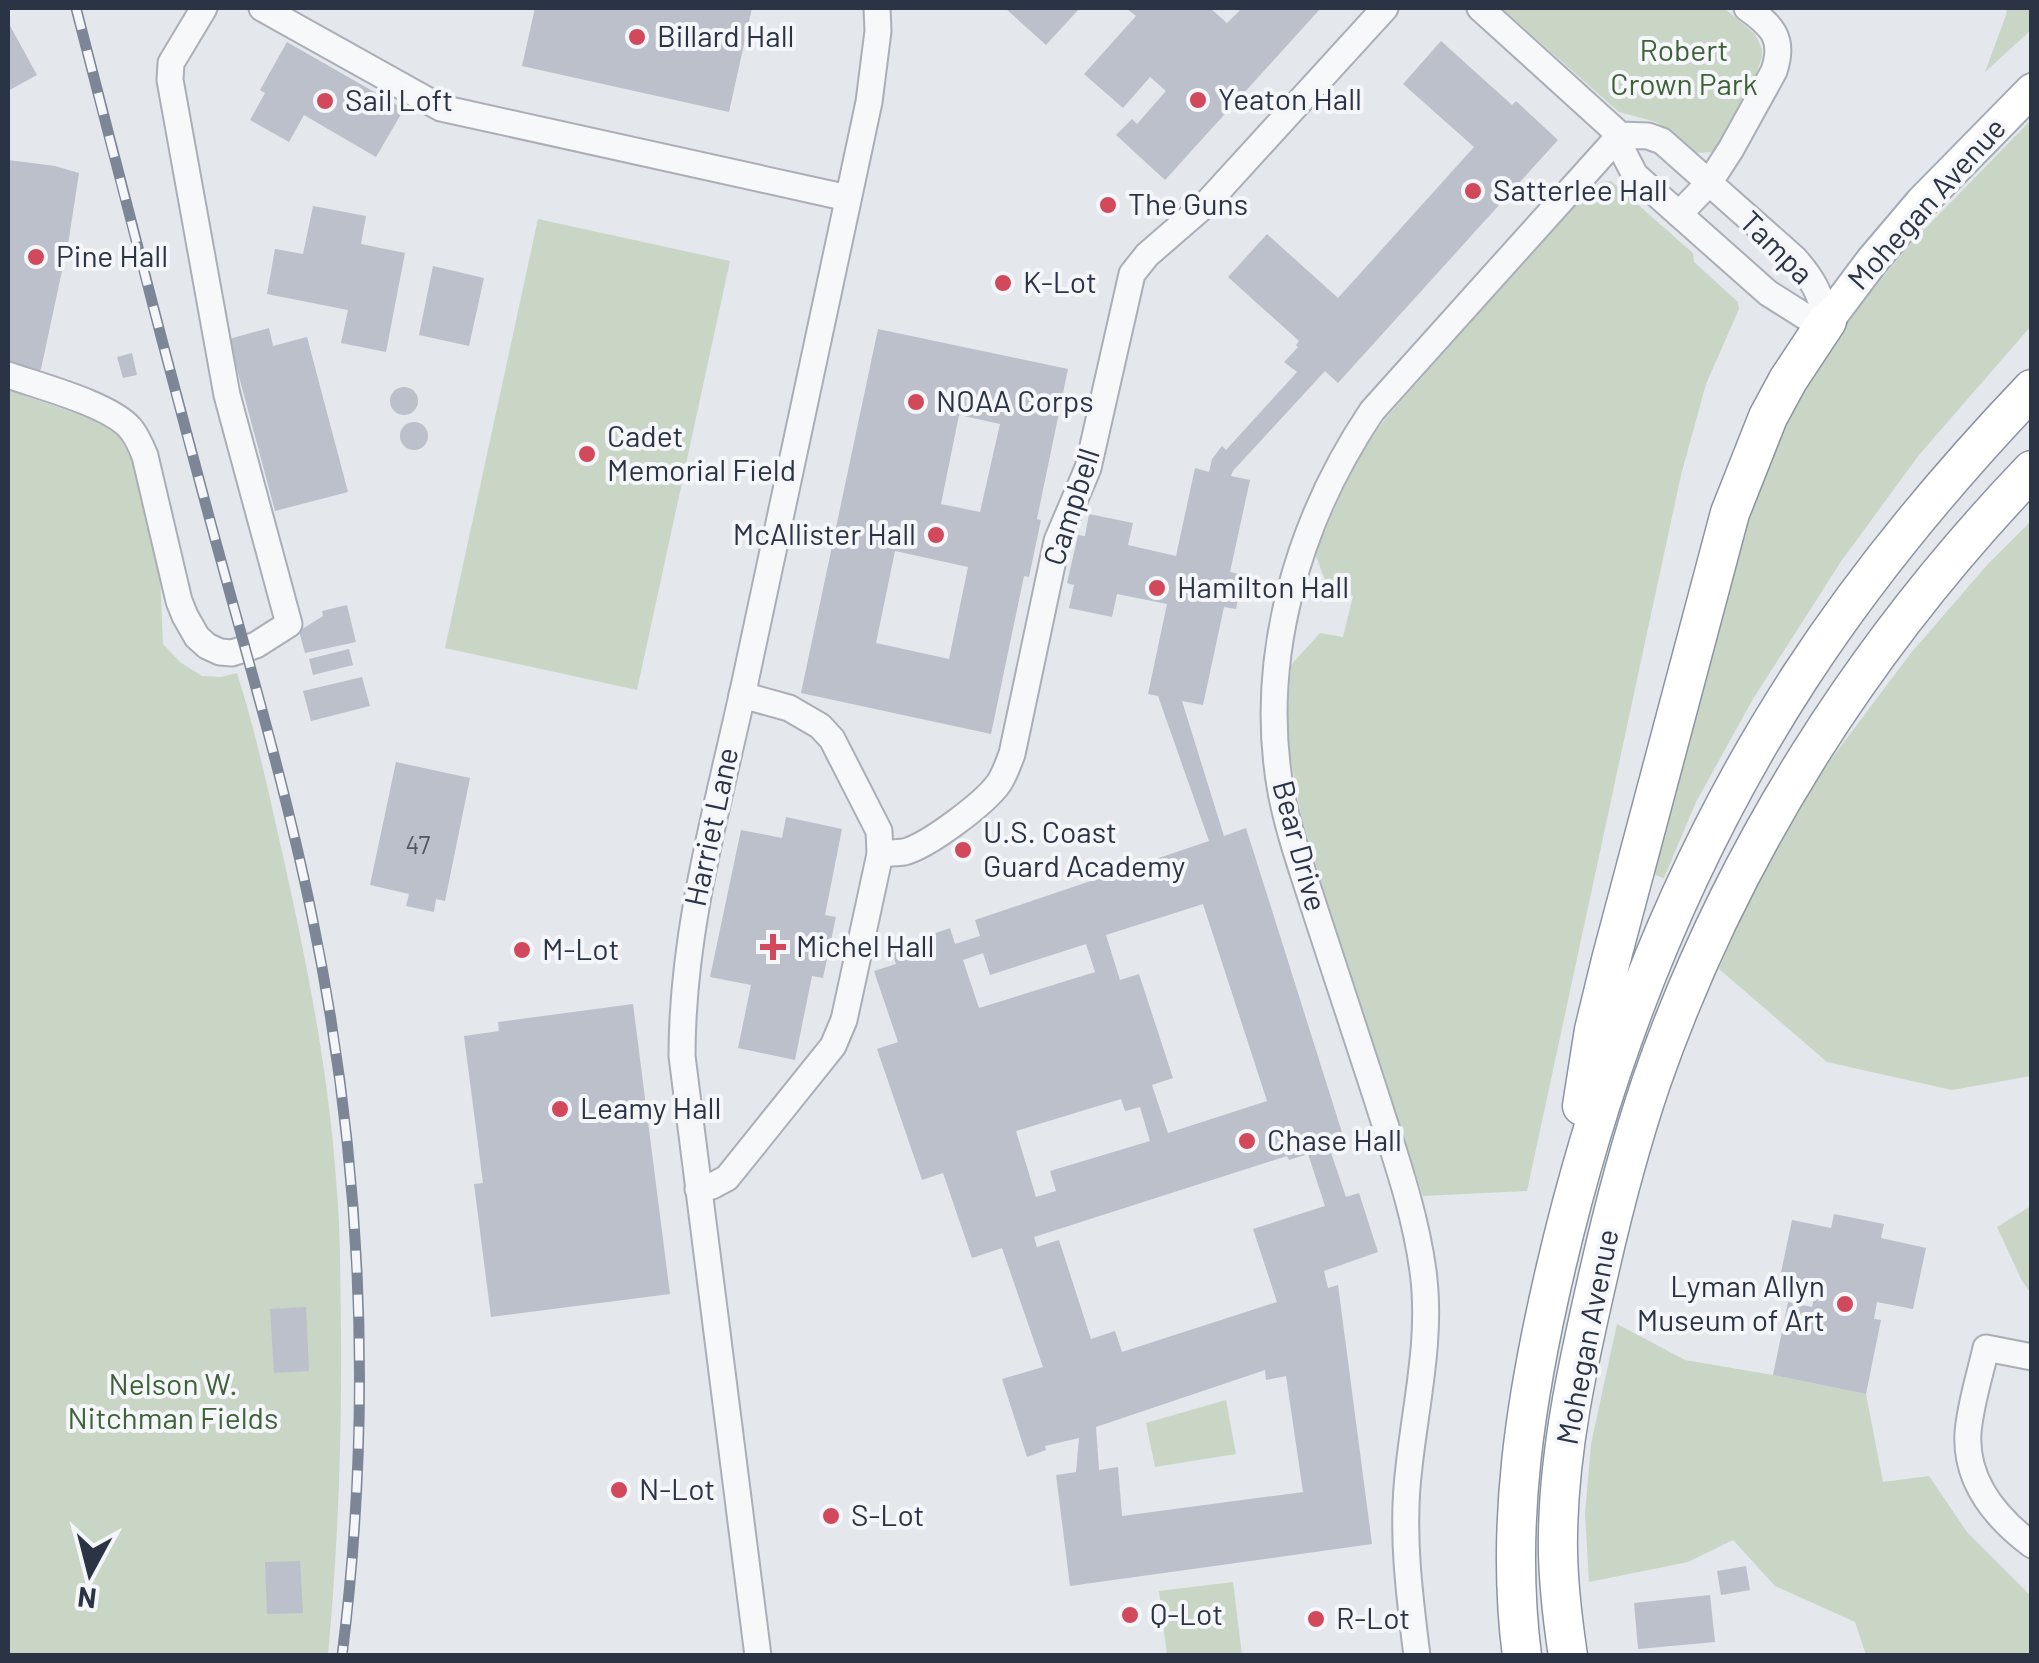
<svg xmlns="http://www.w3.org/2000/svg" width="2039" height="1663" font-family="Barlow,sans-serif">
  <rect width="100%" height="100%" fill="#e4e7ec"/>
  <g fill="#c9d6c5">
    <path d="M1501 8H1724L1755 34 1762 49V57L1756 74 1719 143 1712 152 1697 153 1666 128 1656 122 1619 112Z"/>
    <path d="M2007 8H2031V30L1985 72 2006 15Z"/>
    <path d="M2031 120V326L1919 455 1842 560 1753 699 1696 802 1664 878 1652 874 1752 470 1843 313 1866 297 1913 241Z"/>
    <path d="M1611 181 1693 253 1694 262 1738 302 1739 309 1706 384 1681 475 1527 1191 1423 1196 1347 965 1302 819 1291 761 1287 723 1291 665 1320 633 1343 637 1353 596 1329 590 1315 554 1355 462 1386 418 1591 187 1601 182Z"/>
    <path d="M538 219 730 261 637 690 445 648Z"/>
    <path d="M8 390 98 421 117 432 134 465 160 574 163 644 180 662 202 676 221 677 237 673C256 733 269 794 283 856 308 967 330 1080 337 1193 341 1239 340 1284 341 1330 342 1439 338 1547 328 1655H8Z"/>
    <path d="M2031 521V1076L1952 1090 1827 1062 1719 969 1752 893 1792 811 1911 653 1987 565Z"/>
    <path d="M2031 1206V1293L2022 1281 1997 1227Z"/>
    <path d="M1617 1324 1685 1360 1773 1375 1866 1394 1883 1482 1929 1476 1967 1532 2031 1596V1655H1866L1855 1622 1775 1586 1733 1540 1688 1562 1589 1582 1585 1514 1591 1444Z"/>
    <path d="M1226 1400 1236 1454 1155 1467 1146 1423Z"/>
    <path d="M1233 1582 1242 1655H1167L1159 1591Z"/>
  </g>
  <g fill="#bbc0ca" fill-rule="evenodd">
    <path d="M535 8H752L729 112 522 66Z"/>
    <path d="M1005 8H1080L1046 45Z"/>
    <path d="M1126 8H1210L1227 23 1242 8H1321L1165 180 1116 135 1132 119 1137 124 1166 91 1150 77 1123 108 1084 74 1136 16Z"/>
    <path d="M8 22 37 75 8 91Z"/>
    <path d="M1441 41 1512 105 1516 101 1558 140 1338 383 1325 371 1233 471 1231 476 1250 480 1230 572 1243 575 1236 609 1224 607 1203 705 1182 701 1224 836 1246 828 1345 1142 1329 1147 1346 1197 1359 1193 1378 1252 1324 1271 1328 1288 1338 1285 1372 1544 1070 1586 1056 1475 1076 1472 1079 1438 1045 1446 1046 1450 1027 1457 1002 1379 1043 1367 1002 1248 972 1258 943 1173 922 1180 877 1049 898 1042 874 971 896 964 891 949 950 928 955 944 980 936 975 920 1209 841 1158 696 1148 694 1167 604 1117 594 1112 617 1069 608 1074 585 1067 583 1078 535 1085 536 1089 514 1133 523 1128 545 1176 556 1195 468 1209 472 1212 459 1222 446 1226 450 1297 372 1284 362 1298 347 1296 345 1299 341 1228 277 1267 234 1338 298 1474 147 1403 84ZM1203 904 1267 1101 1168 1133 1152 1085 1173 1078 1139 974 1120 980 1106 935ZM1086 944 1095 972 979 1008 963 960 983 953 990 975ZM1121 1099 1125 1111 1140 1107 1150 1141 1050 1171 1056 1191 1036 1197 1016 1131ZM1308 1154 1325 1206 1253 1229 1277 1302 1122 1352 1115 1331 1091 1339 1059 1240 1037 1247 1034 1237 1287 1156 1289 1160ZM1265 1370 1266 1380 1286 1376 1303 1492 1122 1516 1118 1467 1099 1470 1096 1427Z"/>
    <path d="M287 42 404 109 376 157 304 115 289 142 250 120 265 93 260 90Z"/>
    <path d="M8 160 55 166 79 173 69 238 41 369 32 377 8 385Z"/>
    <path d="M313 206 366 216 361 244 405 253 386 352 341 343 348 310 267 294 275 249 303 254Z"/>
    <path d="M433 266 484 278 469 346 419 335Z"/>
    <path d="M269 328 273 346 307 337 348 492 275 511 229 339Z"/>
    <path d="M878 329 1068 369 1037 519 1041 520 1029 577 1024 576 991 734 801 693ZM959 415 1000 424 980 512 941 504ZM895 551 968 567 949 659 876 643Z"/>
    <path d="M132 353 137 375 123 378 117 357Z"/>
    <circle cx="404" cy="401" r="14"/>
    <circle cx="414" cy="436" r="14"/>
    <path d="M347 605 356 642 305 653 299 631 323 616 322 611Z"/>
    <path d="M349 649 353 665 313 675 309 659Z"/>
    <path d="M362 677 370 706 311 721 303 691Z"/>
    <path d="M396 762 470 778 445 901 436 899 434 912 406 906 409 894 370 885Z"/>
    <path d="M786 817 842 829 825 915 836 917 823 978 812 976 795 1060 738 1048 751 985 710 977 741 830 782 838Z"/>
    <path d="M633 1004 670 1294 491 1317 474 1184 483 1183 464 1036 499 1031 498 1022Z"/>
    <path d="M1834 1214 1884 1224 1881 1238 1926 1248 1913 1309 1877 1302 1874 1319 1881 1320 1866 1394 1773 1375 1788 1302 1812 1307 1816 1289 1779 1282 1792 1220 1831 1228Z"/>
    <path d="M306 1307 309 1371 274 1373 270 1309Z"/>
    <path d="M300 1561 303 1613 267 1614 265 1562Z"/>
    <path d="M1746 1566 1750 1590 1721 1595 1717 1571Z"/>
    <path d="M1710 1595 1715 1642 1638 1649 1634 1603Z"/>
  </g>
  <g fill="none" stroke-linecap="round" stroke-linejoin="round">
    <g stroke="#a9aeb7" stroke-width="29">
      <g id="minor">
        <path d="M262 8 441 108 848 198"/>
        <path d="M1480 8 1620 135 1622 150 1635 175 1768 293 1806 317 1827 321C1820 293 1813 279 1794 258L1662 141 1648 136 1620 135"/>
        <path d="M1679 214 1709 183 1731 149 1774 71C1785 38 1772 26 1747 8"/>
        <path d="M8 375C39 386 109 404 130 428 137 436 141 446 145 456L179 601 185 616 197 637 207 646 220 652 232 653 256 645 289 624 227 395 170 80 171 63 204 8"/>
        <path d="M880 854C888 853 896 853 904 852 928 846 985 803 999 783 1005 774 1008 764 1012 754L1057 541 1088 468 1132 274 1147 255 1207 203 1385 8"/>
        <path d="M698 1189 712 1186 727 1178 833 1046 844 1020 880 854 879 831 832 739 820 726 789 708 742 695"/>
        <path d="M2032 1357 1986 1348C1980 1375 1970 1405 1968 1433 1965 1481 1996 1518 2032 1545"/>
        <path d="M758 1656 682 1056C682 928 718 806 745 682 786 489 828 295 869 102L878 31 877 8"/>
        <path d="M1417 1656C1409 1593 1401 1530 1409 1467 1416 1402 1432 1337 1423 1271 1415 1211 1394 1153 1376 1096 1356 1036 1337 976 1317 916 1304 875 1289 834 1281 792 1257 659 1298 521 1372 411L1620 135"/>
      </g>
    </g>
    <g stroke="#a3abb8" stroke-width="36">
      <path id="major" d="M1827 321 1872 261 1922 202 2032 90"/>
    </g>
    <g stroke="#8b94a3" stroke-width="41">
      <g id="highway">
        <path d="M1582 1106 1594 1030 1611 960 1730 513 1768 417 1788 380 1827 321"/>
        <path d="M1522 1656C1505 1524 1526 1395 1556 1267 1605 1058 1683 857 1800 677 1867 574 1947 478 2032 389"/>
        <path d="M1568 1656C1562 1616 1557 1575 1558 1535 1559 1449 1578 1364 1597 1281 1612 1214 1629 1148 1651 1083 1731 853 1864 645 2032 470"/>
      </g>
    </g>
    <use href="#minor" stroke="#f7f8fa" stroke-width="25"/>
    <use href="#major" stroke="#fff" stroke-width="32"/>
    <use href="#highway" stroke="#fff" stroke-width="38"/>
    <g stroke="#7d8696" stroke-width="11">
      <path id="rail" d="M76 8C118 171 160 335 204 498 241 637 283 775 312 916 362 1159 373 1409 342 1656"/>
    </g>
    <use href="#rail" stroke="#f4f6f9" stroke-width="8" stroke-dasharray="22" stroke-linecap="butt"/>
  </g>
  <g fill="#d1495b" stroke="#f4f6f9" stroke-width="4">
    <circle cx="637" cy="37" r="10"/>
    <circle cx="1198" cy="100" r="10"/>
    <circle cx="325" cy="101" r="10"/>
    <circle cx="1473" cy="191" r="10"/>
    <circle cx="1108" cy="205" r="10"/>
    <circle cx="36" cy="257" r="10"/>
    <circle cx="1003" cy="283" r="10"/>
    <circle cx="916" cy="402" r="10"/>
    <circle cx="587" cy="454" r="10"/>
    <circle cx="936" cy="535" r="10"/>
    <circle cx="1157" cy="588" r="10"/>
    <circle cx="963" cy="850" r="10"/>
    <path d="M768 932h10v10h10v10h-10v10h-10v-10h-10v-10h10z"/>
    <circle cx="522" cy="950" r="10"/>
    <circle cx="560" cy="1109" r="10"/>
    <circle cx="1247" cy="1141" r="10"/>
    <circle cx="1845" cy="1304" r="10"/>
    <circle cx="619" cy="1490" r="10"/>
    <circle cx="831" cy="1516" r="10"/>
    <circle cx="1130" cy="1615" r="10"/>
    <circle cx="1316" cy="1619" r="10"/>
  </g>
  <g text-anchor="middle" stroke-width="8" stroke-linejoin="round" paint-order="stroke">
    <g font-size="25" fill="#4f5766">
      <text x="418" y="854">47</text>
    </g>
    <g font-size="30" fill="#2b3445" stroke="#f4f6f9" text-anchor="start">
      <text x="657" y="47">Billard Hall</text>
      <text x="1218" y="110">Yeaton Hall</text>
      <text x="345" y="111">Sail Loft</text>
      <text x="1493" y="201">Satterlee Hall</text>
      <text x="1128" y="215">The Guns</text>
      <text x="56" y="267">Pine Hall</text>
      <text x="1023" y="293">K-Lot</text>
      <text x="936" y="412">NOAA Corps</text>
      <text x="607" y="447">Cadet<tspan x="607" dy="34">Memorial Field</tspan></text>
      <text x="916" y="545" text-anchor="end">McAllister Hall</text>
      <text x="1177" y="598">Hamilton Hall</text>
      <text x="983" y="843">U.S. Coast<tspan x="983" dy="34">Guard Academy</tspan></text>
      <text x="796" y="957">Michel Hall</text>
      <text x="542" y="960">M-Lot</text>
      <text x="580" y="1119">Leamy Hall</text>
      <text x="1267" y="1151">Chase Hall</text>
      <text x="1825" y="1297" text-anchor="end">Lyman Allyn<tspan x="1825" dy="34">Museum of Art</tspan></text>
      <text x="639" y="1500">N-Lot</text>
      <text x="851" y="1526">S-Lot</text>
      <text x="1150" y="1625">Q-Lot</text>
      <text x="1336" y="1629">R-Lot</text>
    </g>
    <g font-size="30" fill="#3f6138" stroke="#f4f6f9">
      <text x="1684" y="61">Robert<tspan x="1684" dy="34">Crown Park</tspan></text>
      <text x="173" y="1395">Nelson W.<tspan x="173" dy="34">Nitchman Fields</tspan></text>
    </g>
    <g font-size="30" fill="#2b3445" stroke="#f4f6f9">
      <text transform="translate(1927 204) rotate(-48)" y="10">Mohegan Avenue</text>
      <text transform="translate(1776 248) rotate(45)" y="10">Tampa</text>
      <text transform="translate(1072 507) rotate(-72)" y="10">Campbell</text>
      <text transform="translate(712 827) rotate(-78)" y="10">Harriet Lane</text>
      <text transform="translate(1299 846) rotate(75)" y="10">Bear Drive</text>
      <text transform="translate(1588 1337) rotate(-79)" y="10">Mohegan Avenue</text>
    </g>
  </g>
  <rect width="2039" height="1663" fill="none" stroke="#2b3445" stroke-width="20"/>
  <g transform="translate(90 1573) rotate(187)" stroke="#f4f6f9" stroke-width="8" paint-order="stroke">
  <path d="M0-8L18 38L0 25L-18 38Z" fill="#2b3445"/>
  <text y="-15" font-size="28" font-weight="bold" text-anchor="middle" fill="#2b3445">N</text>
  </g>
</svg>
